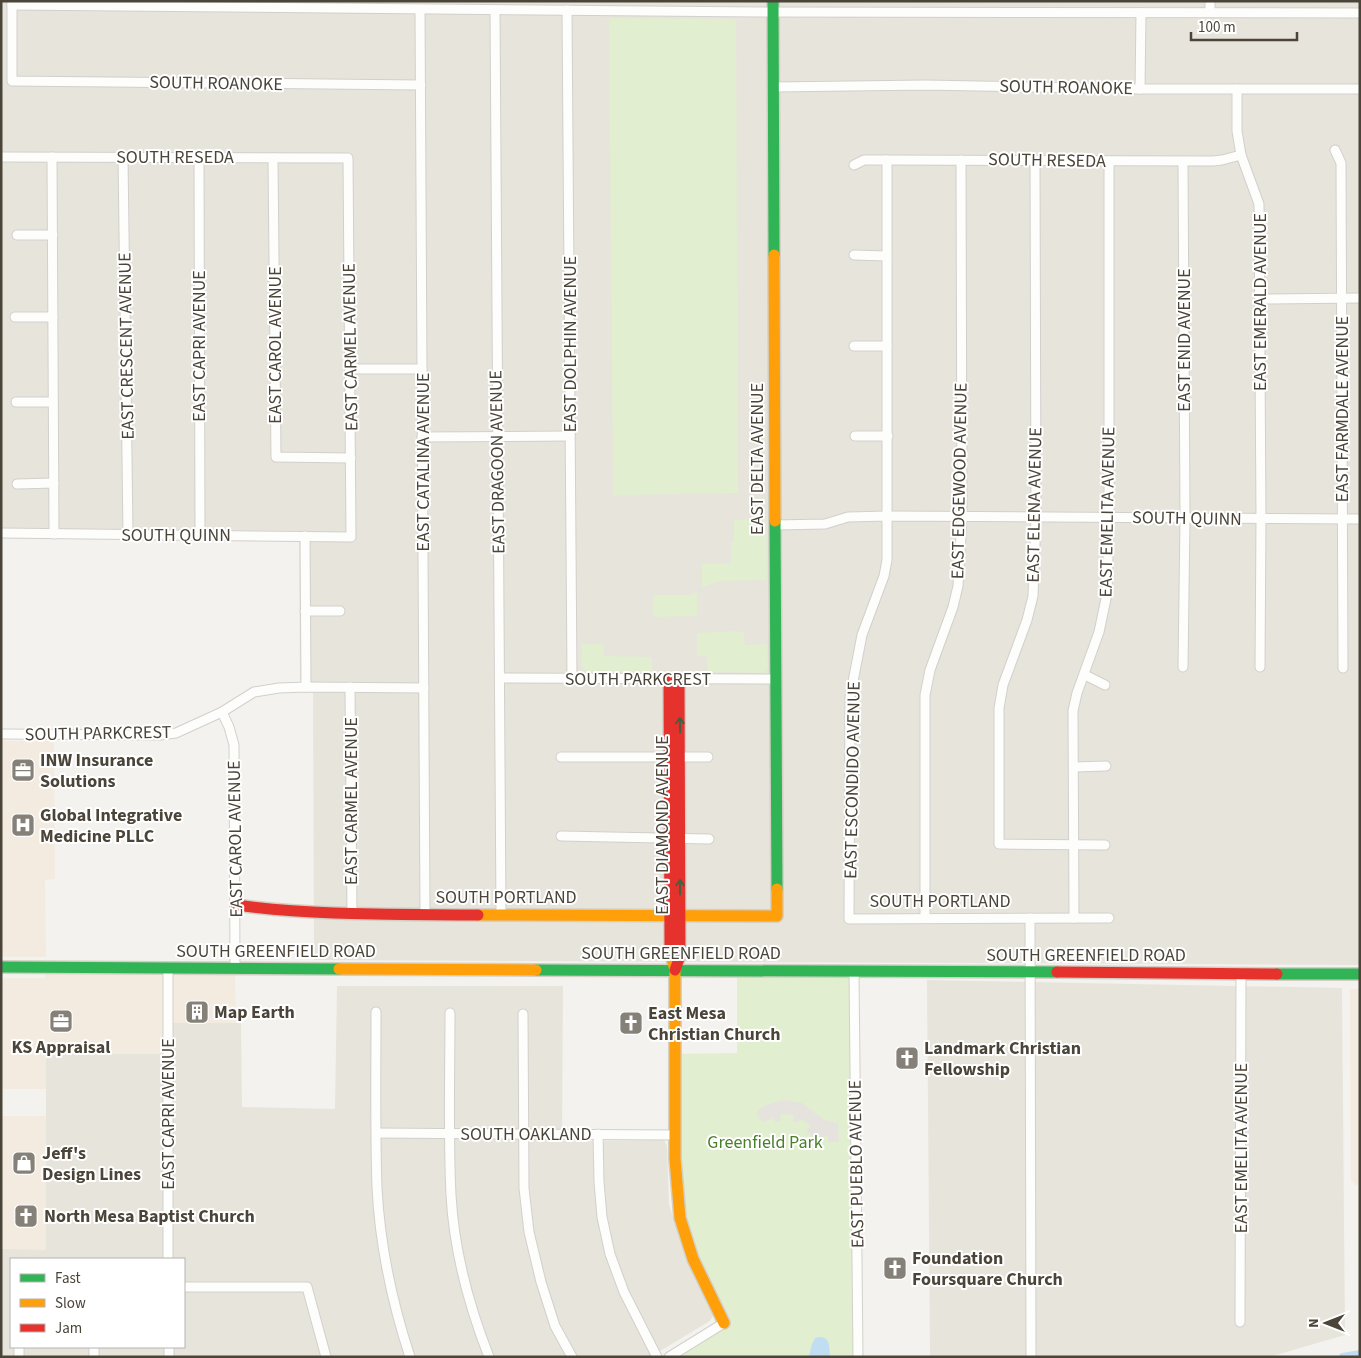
<svg xmlns="http://www.w3.org/2000/svg" width="1361" height="1358" font-family="'Source Sans 3',sans-serif">
  <rect width="100%" height="100%" fill="#f4f2ee"/>
  <g fill="#e7e4dc" fill-rule="evenodd">
    <path d="M1 1H1360V965L314 960 313 683 300 680 299 531 1 529Z"/>
    <path d="M927 980 1342 988 1345 1335 1269 1357H930Z"/>
    <path d="M337 986H563L562 1141 664 1140 667 1146 669 1204 685 1257 713 1316 710 1321 650 1357H1V1249H46V1053L168 1054V1023H241L242 1107 335 1109ZM11 1259H184V1347H11Z"/>
  </g>
  <g fill="#f3ebdf">
    <path d="M1 741H54L55 879 45 880 46 957H1Z"/>
    <path d="M45 968 235 969 236 1023H169V1054L46 1053V1089H1V978H45Z"/>
    <path d="M1350 989H1360V1185H1356L1351 1181Z"/>
    <path d="M1 1116H46V1250L1 1249Z"/>
  </g>
  <g fill="#e1eecf">
    <path d="M609 18 736 19 738 493 613 495Z"/>
    <path d="M766 519 767 580 720 581 702 587V564L731 563V542H734V520Z"/>
    <path d="M697 591V616L653 617V595H691Z"/>
    <path d="M736 631 744 633 745 645 767 644 768 668 764 673 708 672 707 657 697 656V633Z"/>
    <path d="M582 644H604V656L652 657V672L586 671 582 667Z"/>
    <path d="M737 971 854 972 858 1357H666L724 1323 681 1219 675 1054 737 1053Z"/>
  </g>
  <path fill="#e6e3df" d="M785 1100 802 1103 824 1120 838 1123 839 1142H828V1136L825 1135 823 1141 814 1137 806 1131 810 1126 801 1119 797 1123 793 1121 794 1115 780 1114 781 1120 775 1122 773 1117 765 1122 758 1118 759 1116 756 1113 762 1107 774 1102Z"/>
  <path fill="#c0ddf1" d="M821 1337C831 1339 829 1348 830 1357H809L812 1344 815 1338Z"/>
  <g fill="none" stroke-linecap="round" stroke-linejoin="round">
    <path stroke="#c0ddf1" stroke-width="8" d="M1343 1357 1360 1354"/>
    <g stroke="#d2d0cb" stroke-width="11">
      <g id="street">
        <path d="M1210 1V12"/>
        <path d="M12 2V81L421 85"/>
        <path d="M12 5 760 12 1360 13"/>
        <path d="M420 10 425 915"/>
        <path d="M495 10 501 914"/>
        <path d="M567 10 572 679"/>
        <path d="M773 87 926 85 1140 89H1360"/>
        <path d="M1140 89 1141 13"/>
        <path d="M1237 89V131L1241 155 1259 204 1261 519 1260 667"/>
        <path d="M1335 150 1341 163 1343 668"/>
        <path d="M1 157 348 158 351 537 1 533"/>
        <path d="M52 157 54 534"/>
        <path d="M123 157 128 534"/>
        <path d="M199 157 200 534"/>
        <path d="M273 158 276 457 351 458"/>
        <path d="M887 160V560L884 576 862 635 850 697 849 919 1109 918"/>
        <path d="M1035 160 1036 517 1033 596 1027 620 1003 685 999 708V844L1105 845"/>
        <path d="M854 165 864 160H887L1213 161 1222 160 1241 155"/>
        <path d="M17 235H53"/>
        <path d="M854 255 887 256"/>
        <path d="M1260 299 1360 298"/>
        <path d="M15 317H53"/>
        <path d="M854 346H887"/>
        <path d="M350 369H422"/>
        <path d="M16 402H53"/>
        <path d="M855 436H888"/>
        <path d="M422 437 570 436"/>
        <path d="M17 484 54 483"/>
        <path d="M775 525 825 524 848 517 887 516 1360 519"/>
        <path d="M305 536 306 687"/>
        <path d="M305 611H340"/>
        <path d="M1183 667 1185 518 1183 162"/>
        <path d="M1085 675 1105 685"/>
        <path d="M500 678 776 679"/>
        <path d="M350 687 352 914"/>
        <path d="M222 712 229 727 234 745 235 969"/>
        <path d="M1 734 160 735 176 733 222 712 254 692 279 688 306 687 424 688"/>
        <path d="M561 757H708"/>
        <path d="M1074 767 1106 766"/>
        <path d="M561 836 709 839"/>
        <path d="M925 918V695L930 670 953 607 958 586 962 517 961 160"/>
        <path d="M1030 918 1031 1357"/>
        <path d="M1074 918 1073 711 1077 693 1099 632 1107 594 1109 518V161"/>
        <path d="M168 968V1259"/>
        <path d="M854 972 858 1357"/>
        <path d="M376 1012C376 1071 375 1130 377 1188 380 1246 392 1302 410 1357"/>
        <path d="M450 1013C450 1073 448 1134 451 1195 454 1250 469 1306 489 1357"/>
        <path d="M523 1014 524 1188 529 1232 541 1282 555 1326 572 1357"/>
        <path d="M377 1133 675 1135"/>
        <path d="M598 1134 599 1182 602 1217 610 1254 624 1292 657 1357"/>
        <path d="M184 1287H307L326 1357"/>
        <path d="M1240 1322 1241 973"/>
        <path d="M19 1347V1357"/>
        <path d="M94 1347V1357"/>
        <path d="M169 1347V1357"/>
        <path d="M669 1357 724 1323"/>
      </g>
    </g>
    <g stroke="#d3cfc5" stroke-width="14">
      <g id="fast">
        <path d="M773 1 774 255"/>
        <path d="M775 521 777 889"/>
        <path d="M1 967 339 969"/>
        <path d="M536 970 1057 972"/>
        <path d="M1277 974H1360"/>
      </g>
    </g>
    <g stroke="#d3cfc5" stroke-width="14">
      <g id="slow">
        <path d="M774 255 775 521"/>
        <path d="M478 915 777 916V889"/>
        <path d="M670 951 675 970V1159L680 1218 693 1259 724 1323"/>
        <path d="M339 969 536 970"/>
      </g>
    </g>
    <g stroke="#d3cfc5" stroke-width="14">
      <g id="jam">
        <path d="M669 679 670 951"/>
        <path d="M236 905C316 916 397 914 478 915"/>
        <path d="M675 970 680 956 679 679"/>
        <path d="M1057 972 1277 974"/>
      </g>
    </g>
    <use href="#street" stroke="#fdfdfc" stroke-width="9"/>
    <use href="#fast" stroke="#30b455" stroke-width="11"/>
    <use href="#slow" stroke="#ff9f0a" stroke-width="11"/>
    <use href="#jam" stroke="#e5322d" stroke-width="11"/>
  </g>
  <defs><path id="oneway-shaft" d="M-6 0H5M1.5-3L5.5 0L1.5 3" fill="none" stroke-width="1.6" stroke-linecap="round" stroke-linejoin="round" transform="scale(1.25)"/></defs>
  <g stroke="#446040">
    <use href="#oneway-shaft" transform="translate(680 725) rotate(-91)"/>
    <use href="#oneway-shaft" transform="translate(680 887) rotate(-90)"/>
  </g>
  <defs>
    <g id="office-square" transform="scale(1.25)"><rect x="-9" y="-9" width="18" height="18" rx="4" fill="#868178" stroke="#fff"/><path d="M-6-3h4V-5.5h4V-3h4V5H-6ZM-1-4.5V-3h2v-1.5ZM-6 0V1H6V0Z" fill="#fff"/></g>
    <g id="hospital-square" transform="scale(1.25)"><rect x="-9" y="-9" width="18" height="18" rx="4" fill="#868178" stroke="#fff"/><path d="M-5-5h3v3.5h4V-5h3V5h-3V1.5h-4V5h-3Z" fill="#fff"/></g>
    <g id="building-square" transform="scale(1.25)"><rect x="-9" y="-9" width="18" height="18" rx="4" fill="#868178" stroke="#fff"/><path d="M-4-6H4V6H1V3H-1V6H-4ZM-2.5-4.3h1.7v1.8h-1.7ZM.8-4.3h1.7v1.8H.8ZM-2.5-1h1.7V.8h-1.7ZM.8-1h1.7V.8H.8Z" fill="#fff"/></g>
    <g id="church-square" transform="scale(1.25)"><rect x="-9" y="-9" width="18" height="18" rx="4" fill="#868178" stroke="#fff"/><path d="M-1.2-6h2.4v3.5h3.3v2.4h-3.3V6h-2.4V-.1h-3.3v-2.4h3.3Z" fill="#fff"/></g>
    <g id="shop-square" transform="scale(1.25)"><rect x="-9" y="-9" width="18" height="18" rx="4" fill="#868178" stroke="#fff"/><path d="M-5-2.5h2.3a2.7 3.5 0 0 1 5.4 0H5L5.5 6h-11ZM-1.5-2.5h3a1.5 2.3 0 0 0-3 0Z" fill="#fff"/></g>
  </defs>
  <g fill-rule="evenodd">
    <use href="#office-square" x="23" y="770"/>
    <use href="#hospital-square" x="23" y="825"/>
    <use href="#building-square" x="197" y="1012"/>
    <use href="#office-square" x="61" y="1021"/>
    <use href="#church-square" x="631" y="1023"/>
    <use href="#church-square" x="907" y="1058"/>
    <use href="#shop-square" x="24" y="1163"/>
    <use href="#church-square" x="26" y="1216"/>
    <use href="#church-square" x="895" y="1268"/>
  </g>
  <g text-anchor="middle" stroke-width="4" stroke-linejoin="round" paint-order="stroke">
    <g font-size="18" fill="#4b4439" stroke="#fff">
      <text transform="translate(216 83) rotate(1)" y="6">SOUTH ROANOKE</text>
      <text transform="translate(1066 87) rotate(1)" y="6">SOUTH ROANOKE</text>
      <text x="175" y="163">SOUTH RESEDA</text>
      <text transform="translate(1047 160) rotate(1)" y="6">SOUTH RESEDA</text>
      <text transform="translate(1260 302) rotate(-90)" y="6">EAST EMERALD AVENUE</text>
      <text transform="translate(1184 340) rotate(-90)" y="6">EAST ENID AVENUE</text>
      <text transform="translate(570 344) rotate(-90)" y="6">EAST DOLPHIN AVENUE</text>
      <text transform="translate(275 345) rotate(-90)" y="6">EAST CAROL AVENUE</text>
      <text transform="translate(126 346) rotate(-91)" y="6">EAST CRESCENT AVENUE</text>
      <text transform="translate(199 346) rotate(-90)" y="6">EAST CAPRI AVENUE</text>
      <text transform="translate(350 347) rotate(-91)" y="6">EAST CARMEL AVENUE</text>
      <text transform="translate(1342 409) rotate(-90)" y="6">EAST FARMDALE AVENUE</text>
      <text transform="translate(757 459) rotate(-90)" y="6">EAST DELTA AVENUE</text>
      <text transform="translate(423 462) rotate(-90)" y="6">EAST CATALINA AVENUE</text>
      <text transform="translate(497 462) rotate(-91)" y="6">EAST DRAGOON AVENUE</text>
      <text transform="translate(959 481) rotate(-89)" y="6">EAST EDGEWOOD AVENUE</text>
      <text transform="translate(1034 505) rotate(-89)" y="6">EAST ELENA AVENUE</text>
      <text transform="translate(1107 512) rotate(-89)" y="6">EAST EMELITA AVENUE</text>
      <text transform="translate(1187 518) rotate(1)" y="6">SOUTH QUINN</text>
      <text x="176" y="541">SOUTH QUINN</text>
      <text x="638" y="685">SOUTH PARKCREST</text>
      <text transform="translate(98 733) rotate(-1)" y="6">SOUTH PARKCREST</text>
      <text transform="translate(852 780) rotate(-89)" y="6">EAST ESCONDIDO AVENUE</text>
      <text transform="translate(351 801) rotate(-90)" y="6">EAST CARMEL AVENUE</text>
      <text transform="translate(662 825) rotate(-90)" y="6">EAST DIAMOND AVENUE</text>
      <text transform="translate(235 839) rotate(-91)" y="6">EAST CAROL AVENUE</text>
      <text x="506" y="903">SOUTH PORTLAND</text>
      <text x="940" y="907">SOUTH PORTLAND</text>
      <text x="276" y="957">SOUTH GREENFIELD ROAD</text>
      <text x="681" y="959">SOUTH GREENFIELD ROAD</text>
      <text x="1086" y="961">SOUTH GREENFIELD ROAD</text>
      <text transform="translate(168 1114) rotate(-90)" y="6">EAST CAPRI AVENUE</text>
      <text x="526" y="1140">SOUTH OAKLAND</text>
      <text transform="translate(1241 1148) rotate(-90)" y="6">EAST EMELITA AVENUE</text>
      <text transform="translate(856 1164) rotate(-91)" y="6">EAST PUEBLO AVENUE</text>
    </g>
    <g font-size="18" font-weight="bold" fill="#4b4439" stroke="#fff" text-anchor="start">
      <text x="40" y="766">INW Insurance<tspan x="40" dy="21">Solutions</tspan></text>
      <text x="40" y="821">Global Integrative<tspan x="40" dy="21">Medicine PLLC</tspan></text>
      <text x="214" y="1018">Map Earth</text>
      <text x="648" y="1019">East Mesa<tspan x="648" dy="21">Christian Church</tspan></text>
      <text x="61" y="1053" text-anchor="middle">KS Appraisal</text>
      <text x="924" y="1054">Landmark Christian<tspan x="924" dy="21">Fellowship</tspan></text>
      <text x="42" y="1159">Jeff's<tspan x="42" dy="21">Design Lines</tspan></text>
      <text x="44" y="1222">North Mesa Baptist Church</text>
      <text x="912" y="1264">Foundation<tspan x="912" dy="21">Foursquare Church</tspan></text>
    </g>
    <g font-size="18" fill="#4a7f2a" stroke="#fff">
      <text x="765" y="1148">Greenfield Park</text>
    </g>
  </g>
  <rect width="1361" height="1358" fill="none" stroke="#4b4439" stroke-width="5"/>
  <rect x="10" y="1258" width="175" height="90" fill="#ffffff" stroke="#b7b4b0"/>
  <rect x="20" y="1274" width="25" height="8" fill="#30b455" stroke="#b7b4b0"/>
  <text x="55" y="1283" font-size="15" fill="#4b4439">Fast</text>
  <rect x="20" y="1299" width="25" height="8" fill="#ff9f0a" stroke="#b7b4b0"/>
  <text x="55" y="1308" font-size="15" fill="#4b4439">Slow</text>
  <rect x="20" y="1324" width="25" height="8" fill="#e5322d" stroke="#b7b4b0"/>
  <text x="55" y="1333" font-size="15" fill="#4b4439">Jam</text>
  <g transform="translate(1326 1323) rotate(270)" stroke="#ffffff" stroke-width="4" paint-order="stroke">
  <path d="M0-4L9 19L0 12L-9 19Z" fill="#4b4439"/>
  <text y="-8" font-size="14" font-weight="bold" text-anchor="middle" fill="#4b4439">N</text>
  </g>
  <path d="M1191 32v8h106v-8" fill="none" stroke="#4b4439" stroke-width="2.5"/>
  <text x="1198" y="32" font-size="15" fill="#4b4439" stroke="#ffffff" stroke-width="4" paint-order="stroke">100 m</text>
</svg>
